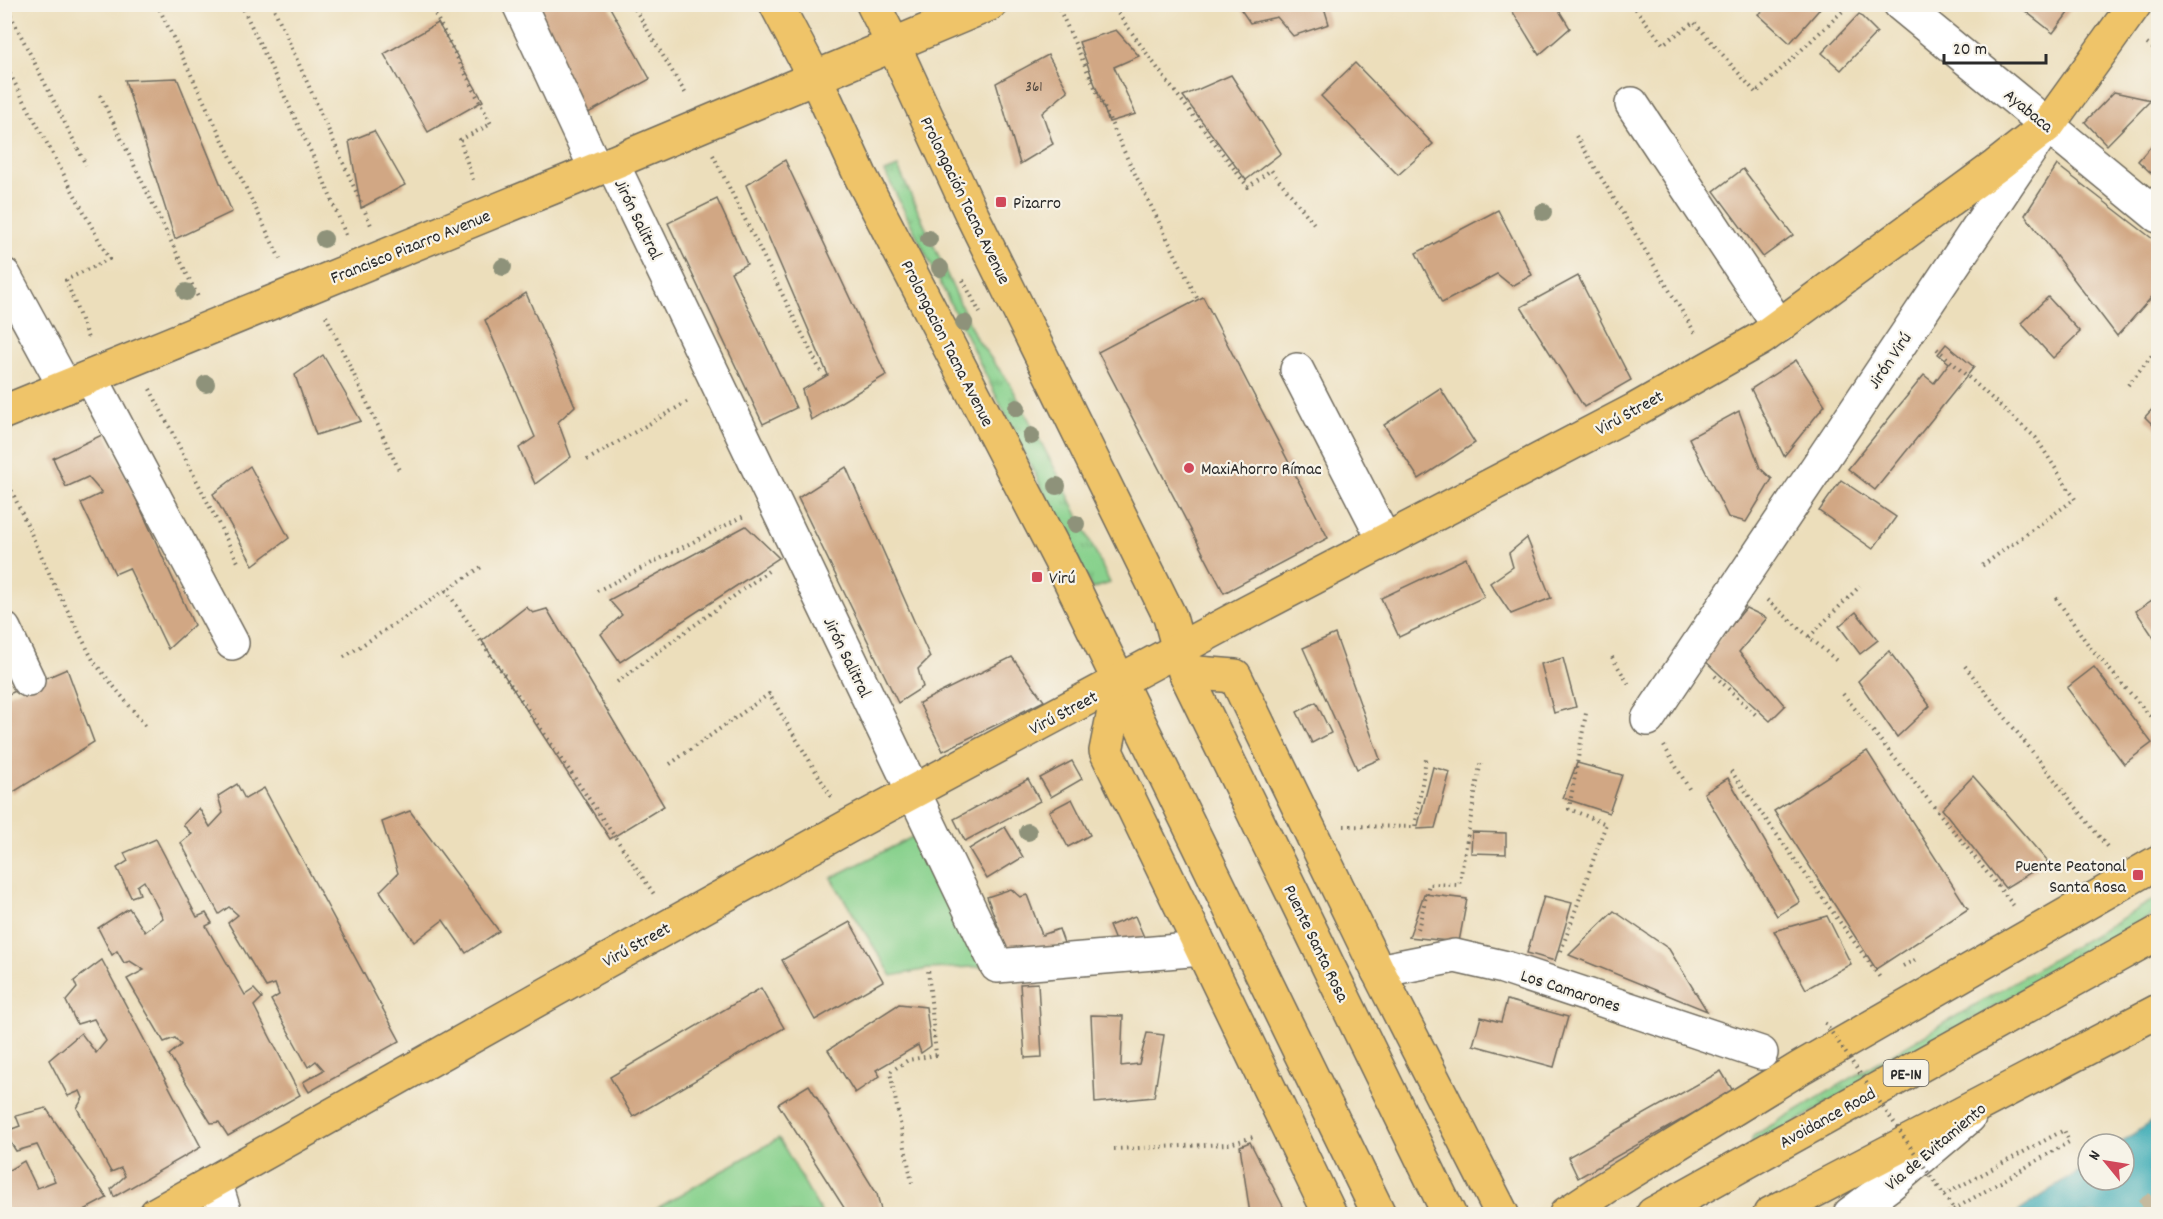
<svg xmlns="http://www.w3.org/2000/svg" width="2163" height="1219" font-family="Dekko,sans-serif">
  <defs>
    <pattern id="grass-tufts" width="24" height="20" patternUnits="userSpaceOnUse" patternTransform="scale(1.5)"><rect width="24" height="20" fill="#88d18d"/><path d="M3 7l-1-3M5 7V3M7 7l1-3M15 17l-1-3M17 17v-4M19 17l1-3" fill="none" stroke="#6faa73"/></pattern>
  </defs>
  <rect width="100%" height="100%" fill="#f7f3e8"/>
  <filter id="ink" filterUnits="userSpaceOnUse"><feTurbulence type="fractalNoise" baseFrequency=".0167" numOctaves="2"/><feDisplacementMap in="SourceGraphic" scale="12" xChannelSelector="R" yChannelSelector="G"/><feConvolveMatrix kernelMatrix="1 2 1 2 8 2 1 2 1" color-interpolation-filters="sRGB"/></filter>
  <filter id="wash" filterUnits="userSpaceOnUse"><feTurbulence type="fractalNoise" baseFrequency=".008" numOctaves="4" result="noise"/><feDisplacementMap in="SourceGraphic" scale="24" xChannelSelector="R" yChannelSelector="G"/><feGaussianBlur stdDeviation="1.35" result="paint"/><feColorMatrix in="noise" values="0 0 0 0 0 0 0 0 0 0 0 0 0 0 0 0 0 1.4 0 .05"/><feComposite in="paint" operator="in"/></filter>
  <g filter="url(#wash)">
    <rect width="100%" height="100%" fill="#ecdebb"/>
    <g fill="url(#grass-tufts)" stroke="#5a7e5c" stroke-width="1.5">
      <path d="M898 167 976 338 1010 384 1064 486 1110 583 1092 589 885 172Z"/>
      <path d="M2158 897V912L1749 1149 1753 1136Z"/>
    </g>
    <g fill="#88d18d" stroke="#5a7e5c" stroke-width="1.5">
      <path d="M930 828 997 966 928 969 892 976 831 878Z"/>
      <path d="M779 1138 822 1214H647Z"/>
    </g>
    <path fill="#3aabb6" stroke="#326b70" stroke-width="1.5" d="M2158 1117V1214H2015L2088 1165V1180H2124V1144H2119Z"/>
    <g id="blocks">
      <g fill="#d1a784">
        <path d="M524 4H608L650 79 581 117Z"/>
        <path d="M1237 4H1323L1329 24 1293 36 1277 17 1250 23Z"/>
        <path d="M1508 4H1555L1570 28 1539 55Z"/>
        <path d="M1774 4H1824L1790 43 1758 14Z"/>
        <path d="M2033 4H2065L2071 9 2053 33 2024 10Z"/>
        <path d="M1859 14 1877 32 1841 70 1822 53Z"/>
        <path d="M438 23 483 101 428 132 384 54Z"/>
        <path d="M1116 30 1139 56 1114 67 1136 114 1109 122 1079 42Z"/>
        <path d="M1048 55 1068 91 1042 113 1053 144 1020 164 996 83Z"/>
        <path d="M1355 63 1433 144 1398 175 1321 96Z"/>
        <path d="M1231 75 1281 153 1246 180 1183 96Z"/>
        <path d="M177 78 232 212 175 239 125 80Z"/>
        <path d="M2114 92 2151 100 2107 145 2085 122Z"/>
        <path d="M374 131 405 185 361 208 349 141Z"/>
        <path d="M2158 138V165L2151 173 2138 161Z"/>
        <path d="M785 160 886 375 811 420 802 390 828 375 746 185Z"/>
        <path d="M2057 165 2158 243V290L2117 336 2025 215Z"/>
        <path d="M1743 169 1793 235 1763 257 1714 191Z"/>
        <path d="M717 199 747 264 731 272 796 408 763 424 668 223Z"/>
        <path d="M1498 210 1532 275 1512 286 1497 274 1442 303 1416 253Z"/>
        <path d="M1578 276 1631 380 1584 407 1521 307Z"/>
        <path d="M526 293 575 406 558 422 571 457 535 484 519 448 535 437 485 320Z"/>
        <path d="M1203 297 1328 538 1224 593 1098 352Z"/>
        <path d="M2048 297 2080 332 2053 358 2021 323Z"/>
        <path d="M1946 344 1974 367 1875 490 1848 469 1924 375 1934 383 1949 363 1938 354Z"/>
        <path d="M323 355 361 421 316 435 295 375Z"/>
        <path d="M1796 360 1825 405 1784 456 1751 389Z"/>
        <path d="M1440 388 1475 443 1419 479 1384 425Z"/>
        <path d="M2158 403V430L2145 417Z"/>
        <path d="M1739 411 1760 468 1772 479 1746 522 1728 517 1689 438Z"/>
        <path d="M106 433 194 625 168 649 129 568 115 574 81 503 102 493 88 477 66 487 53 458Z"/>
        <path d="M250 466 289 538 253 565 213 494Z"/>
        <path d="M846 467 930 657 918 669 923 687 898 703 798 498Z"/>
        <path d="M1841 480 1896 517 1873 549 1819 511Z"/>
        <path d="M746 526 779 558 620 662 601 634 622 615 609 600Z"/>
        <path d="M1527 538 1551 598 1511 614 1490 583 1513 567 1509 553Z"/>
        <path d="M1466 558 1484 597 1399 637 1381 598Z"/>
        <path d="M2158 596V644L2136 611Z"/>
        <path d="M526 607 533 613 547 609 664 806 610 839 482 641Z"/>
        <path d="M1746 608 1767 618 1739 652 1785 706 1770 721 1703 659Z"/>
        <path d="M1856 612 1878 640 1860 654 1839 626Z"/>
        <path d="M1335 634 1380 759 1357 769 1303 648Z"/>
        <path d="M1889 651 1930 706 1897 737 1858 681Z"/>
        <path d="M1012 657 1044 701 943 751 919 703Z"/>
        <path d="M1563 658 1576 707 1554 713 1541 664Z"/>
        <path d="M2094 667 2152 743 2124 764 2067 688Z"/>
        <path d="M67 669 94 742 12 793 4 774V696Z"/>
        <path d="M1316 702 1331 733 1312 743 1297 712Z"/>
        <path d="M1867 751 1968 909 1876 969 1774 811Z"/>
        <path d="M1072 761 1082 779 1051 797 1040 778Z"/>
        <path d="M1577 763 1622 775 1609 813 1563 798Z"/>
        <path d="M1433 767 1450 772 1435 828 1417 829Z"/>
        <path d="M1973 776 2048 862 2005 888 1942 809Z"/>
        <path d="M1728 778 1800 902 1777 916 1704 793Z"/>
        <path d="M1028 779 1040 801 965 841 954 819Z"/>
        <path d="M237 784 245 799 264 788 400 1041 309 1092 303 1082 324 1070 316 1061 308 1067 271 1000 279 995 275 984 266 987 228 923 238 915 229 907 219 914 181 843 192 834 183 825 199 808 210 827 223 813 218 796Z"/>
        <path d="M1072 799 1090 835 1068 847 1049 811Z"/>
        <path d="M410 811 499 931 466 953 443 920 414 942 380 891 398 873 382 822Z"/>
        <path d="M1005 827 1023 857 987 879 969 849Z"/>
        <path d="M1472 832 1506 833V854L1471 853Z"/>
        <path d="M156 839 197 917 206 913 212 923 206 926 245 995 254 989 262 998 254 1006 300 1095 228 1136 219 1122 211 1123 169 1055 181 1045 175 1038 164 1042 127 979 144 970 130 961 124 963 117 951 112 955 98 928 129 908 145 932 163 918 144 881 137 886 140 894 131 897 117 868 128 861 124 853Z"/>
        <path d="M1011 889 1020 897 1027 895 1042 935 1059 929 1064 943 1012 963 987 897Z"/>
        <path d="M1424 894 1467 899 1459 942 1409 937Z"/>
        <path d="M1544 896 1572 903 1555 961 1527 953Z"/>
        <path d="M1614 911 1669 949 1707 1011 1569 955Z"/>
        <path d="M1135 916 1144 937 1118 948 1109 926Z"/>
        <path d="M1827 916 1851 964 1806 989 1774 931Z"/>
        <path d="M850 922 883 981 815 1020 782 960Z"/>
        <path d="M102 960 201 1147 114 1197 111 1189 125 1176 121 1168 111 1172 77 1108 83 1098 80 1091 68 1096 49 1060 81 1033 96 1053 106 1041 94 1019 77 1024 66 1001 77 988 74 981Z"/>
        <path d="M1038 983 1042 1057 1025 1058 1020 984Z"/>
        <path d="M761 988 784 1028 633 1117 610 1077Z"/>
        <path d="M1507 1000 1568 1017 1554 1067 1473 1045 1481 1017 1501 1022Z"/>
        <path d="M899 1004 926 1007 931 1046 921 1053 918 1045 876 1070 880 1076 855 1093 828 1050Z"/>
        <path d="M1091 1015 1123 1016 1121 1066 1139 1064 1147 1033 1164 1035 1154 1097 1095 1103Z"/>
        <path d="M1721 1071 1733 1091 1578 1178 1568 1157Z"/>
        <path d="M809 1085 877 1194 882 1214H848L778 1104Z"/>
        <path d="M46 1108 107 1198 77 1214H10L4 1204V1173L24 1161 37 1188 55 1181 37 1145 16 1151 4 1132 20 1126 16 1116Z"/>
        <path d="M1250 1142 1287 1214H1250L1240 1146Z"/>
      </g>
    </g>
  </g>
  <g filter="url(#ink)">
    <use href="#blocks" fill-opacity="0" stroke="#6f6a5d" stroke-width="1.5"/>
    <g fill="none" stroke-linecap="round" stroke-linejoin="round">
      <path stroke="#c5ba9e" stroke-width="33" stroke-dasharray="33 16" stroke-linecap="butt" d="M2147 1214 2158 1207"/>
      <g stroke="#6f6a5d" stroke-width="36">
        <g id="minor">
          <path d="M519 4 596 169"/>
          <path d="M1900 4 2158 216"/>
          <path d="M1632 104 1779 326"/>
          <path d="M612 163 997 966 1202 949"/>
          <path d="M4 275 65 387"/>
          <path d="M1297 370 1385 541"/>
          <path d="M89 378 96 387 232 643"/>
          <path d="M4 629 28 680"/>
          <path d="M1648 719 2041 134"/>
          <path d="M1378 971 1455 956 1503 967 1761 1053"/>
          <path d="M215 1182 225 1214"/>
          <path d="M1850 1214 1889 1185 1969 1117"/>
        </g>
      </g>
      <g stroke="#6f6a5d" stroke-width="36">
        <g id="major">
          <path d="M776 4 822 92 860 175 1061 562 1379 1214"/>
          <path d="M873 4 893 44 971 213 1170 617 1185 672 1449 1214"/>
          <path d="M4 412 612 163 990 4"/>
          <path d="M1185 672 1235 676 1378 971 1502 1214"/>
          <path d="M1120 681 1106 751 1330 1214"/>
          <path d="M156 1214 590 970 849 826 1248 612 1635 410 1762 338 1996 166 2048 125 2135 4"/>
        </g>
      </g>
      <g stroke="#6f6a5d" stroke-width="36">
        <g id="highway">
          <path d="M1566 1214 1605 1188 1800 1068 2158 862"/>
          <path d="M1653 1214 2158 933"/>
          <path d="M1770 1214 2158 1011"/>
        </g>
      </g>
      <g stroke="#6f6a5d" stroke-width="4" stroke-dasharray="1.5 4.5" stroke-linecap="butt">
        <path d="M5 4 86 165"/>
        <path d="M157 4 282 263"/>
        <path d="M241 4 319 169 346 235"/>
        <path d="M272 4 371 225"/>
        <path d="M430 4 491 124 460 140 474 183"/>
        <path d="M632 4 687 96"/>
        <path d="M1057 4 1128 160 1197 298"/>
        <path d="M1111 4 1169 84 1248 187 1271 170 1315 225"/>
        <path d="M1632 4 1663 44 1694 22 1756 93 1850 4"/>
        <path d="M2147 44 2158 52"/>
        <path d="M4 63 109 259 66 280 89 341"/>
        <path d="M100 95 198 297"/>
        <path d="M1576 136 1697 336"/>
        <path d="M713 155 821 372"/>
        <path d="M963 280 980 313"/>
        <path d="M326 316 399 470"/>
        <path d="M1937 349 2036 438 2075 499 1979 568"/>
        <path d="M2128 385 2158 348"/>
        <path d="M150 389 238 562"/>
        <path d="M587 460 690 400"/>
        <path d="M4 474 55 586 94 662 145 725"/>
        <path d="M446 590 656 897"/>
        <path d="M597 591 744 516"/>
        <path d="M2056 598 2089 646 2158 725"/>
        <path d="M1767 600 1839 663"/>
        <path d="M1809 637 1860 586"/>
        <path d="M344 657 483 566"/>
        <path d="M1612 657 1629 685"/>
        <path d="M1965 666 2108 848"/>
        <path d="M1715 676 1758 717"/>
        <path d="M617 682 771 569"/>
        <path d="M1843 694 2014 906"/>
        <path d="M1664 746 1691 792"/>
        <path d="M670 764 769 694 832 798"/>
        <path d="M1731 771 1881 979"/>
        <path d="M1344 826 1415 827 1426 759"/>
        <path d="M1418 929 1429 884 1459 885 1481 760"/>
        <path d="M1561 951 1606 824 1569 809 1586 713"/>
        <path d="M1903 966 1915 960"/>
        <path d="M1114 1149 1230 1144 1256 1136"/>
        <path d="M912 1183 890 1072 908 1060 936 1055 928 969"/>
        <path d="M1944 1195 2064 1130 2069 1142 1946 1214"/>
      </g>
      <use href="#minor" stroke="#fff" stroke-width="33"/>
      <use href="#major" stroke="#efc469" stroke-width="33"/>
      <use href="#highway" stroke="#efc469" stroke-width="33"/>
      <path stroke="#6f6a5d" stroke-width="4" stroke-dasharray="1.5 4.5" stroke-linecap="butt" d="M1825 1023 1957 1214"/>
    </g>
    <g fill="#8e927a">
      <circle cx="1543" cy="212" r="9"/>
      <circle cx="324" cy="239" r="9"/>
      <circle cx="929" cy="239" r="9"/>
      <circle cx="503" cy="267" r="9"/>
      <circle cx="940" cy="268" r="9"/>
      <circle cx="186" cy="292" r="9"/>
      <circle cx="964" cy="323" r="9"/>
      <circle cx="206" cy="384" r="9"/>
      <circle cx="1017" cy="408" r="9"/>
      <circle cx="1031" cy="436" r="9"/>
      <circle cx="1057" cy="486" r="9"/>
      <circle cx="1076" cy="524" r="9"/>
      <circle cx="1028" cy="832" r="9"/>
    </g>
  </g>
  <g fill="#d1495b" stroke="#f7f3e8" stroke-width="2">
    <rect x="995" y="196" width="12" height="12" rx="3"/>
    <circle cx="1189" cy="468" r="6"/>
    <rect x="1031" y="571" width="12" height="12" rx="3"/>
    <rect x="2132" y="869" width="12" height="12" rx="3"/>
  </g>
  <g text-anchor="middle" stroke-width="4.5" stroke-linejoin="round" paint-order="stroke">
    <g font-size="15" fill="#544a41">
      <text x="1034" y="91">361</text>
    </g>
    <rect fill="#f7f3e8" stroke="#686764" stroke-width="1.5" x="1883.5" y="1060" width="45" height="26" rx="4.5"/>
    <g font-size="16" font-weight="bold" fill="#2b2b2b">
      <text x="1906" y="1079">PE-1N</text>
    </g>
    <g font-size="18" fill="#2b2b2b" stroke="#f7f3e8">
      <text transform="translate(2029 110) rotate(39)" y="6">Ayabaca</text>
      <text transform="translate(966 200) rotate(64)" y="6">Prolongación Tacna Avenue</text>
      <text transform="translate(639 219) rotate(64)" y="6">Jirón Salitral</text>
      <text transform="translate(410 246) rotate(-22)" y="6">Francisco Pizarro Avenue</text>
      <text transform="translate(948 343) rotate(63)" y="6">Prolongacion Tacna Avenue</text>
      <text transform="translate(1889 360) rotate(-56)" y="6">Jirón Virú</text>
      <text transform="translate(1629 412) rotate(-29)" y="6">Virú Street</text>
      <text transform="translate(848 657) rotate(64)" y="6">Jirón Salitral</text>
      <text transform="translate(1063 712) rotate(-28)" y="6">Virú Street</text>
      <text transform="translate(1317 943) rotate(64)" y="6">Puente Santa Rosa</text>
      <text transform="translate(636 944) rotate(-29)" y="6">Virú Street</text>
      <text transform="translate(1571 990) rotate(18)" y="6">Los Camarones</text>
      <text transform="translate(1827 1117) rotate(-29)" y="6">Avoidance Road</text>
      <text transform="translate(1935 1146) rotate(-40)" y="6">Via de Evitamiento</text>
    </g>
    <g font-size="18" fill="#2b2b2b" stroke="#f7f3e8" text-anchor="start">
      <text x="1013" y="208">Pizarro</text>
      <text x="1201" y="474">MaxiAhorro Rímac</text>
      <text x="1049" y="583">Virú</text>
      <text x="2126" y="871" text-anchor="end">Puente Peatonal<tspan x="2126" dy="21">Santa Rosa</tspan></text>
    </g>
  </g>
  <rect width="2163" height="1219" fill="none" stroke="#f7f3e8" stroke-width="24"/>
  <g transform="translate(2106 1162) rotate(300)"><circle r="28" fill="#f7f3e8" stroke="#a5a39c" stroke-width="1.5"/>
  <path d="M0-4.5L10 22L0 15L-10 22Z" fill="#d1495b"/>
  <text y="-9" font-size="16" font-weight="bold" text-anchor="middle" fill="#2b2b2b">N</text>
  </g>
  <path d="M1944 54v9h102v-9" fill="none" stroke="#2b2b2b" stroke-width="3"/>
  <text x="1953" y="54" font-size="18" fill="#2b2b2b" stroke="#f7f3e8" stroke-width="4.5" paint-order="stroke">20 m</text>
</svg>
